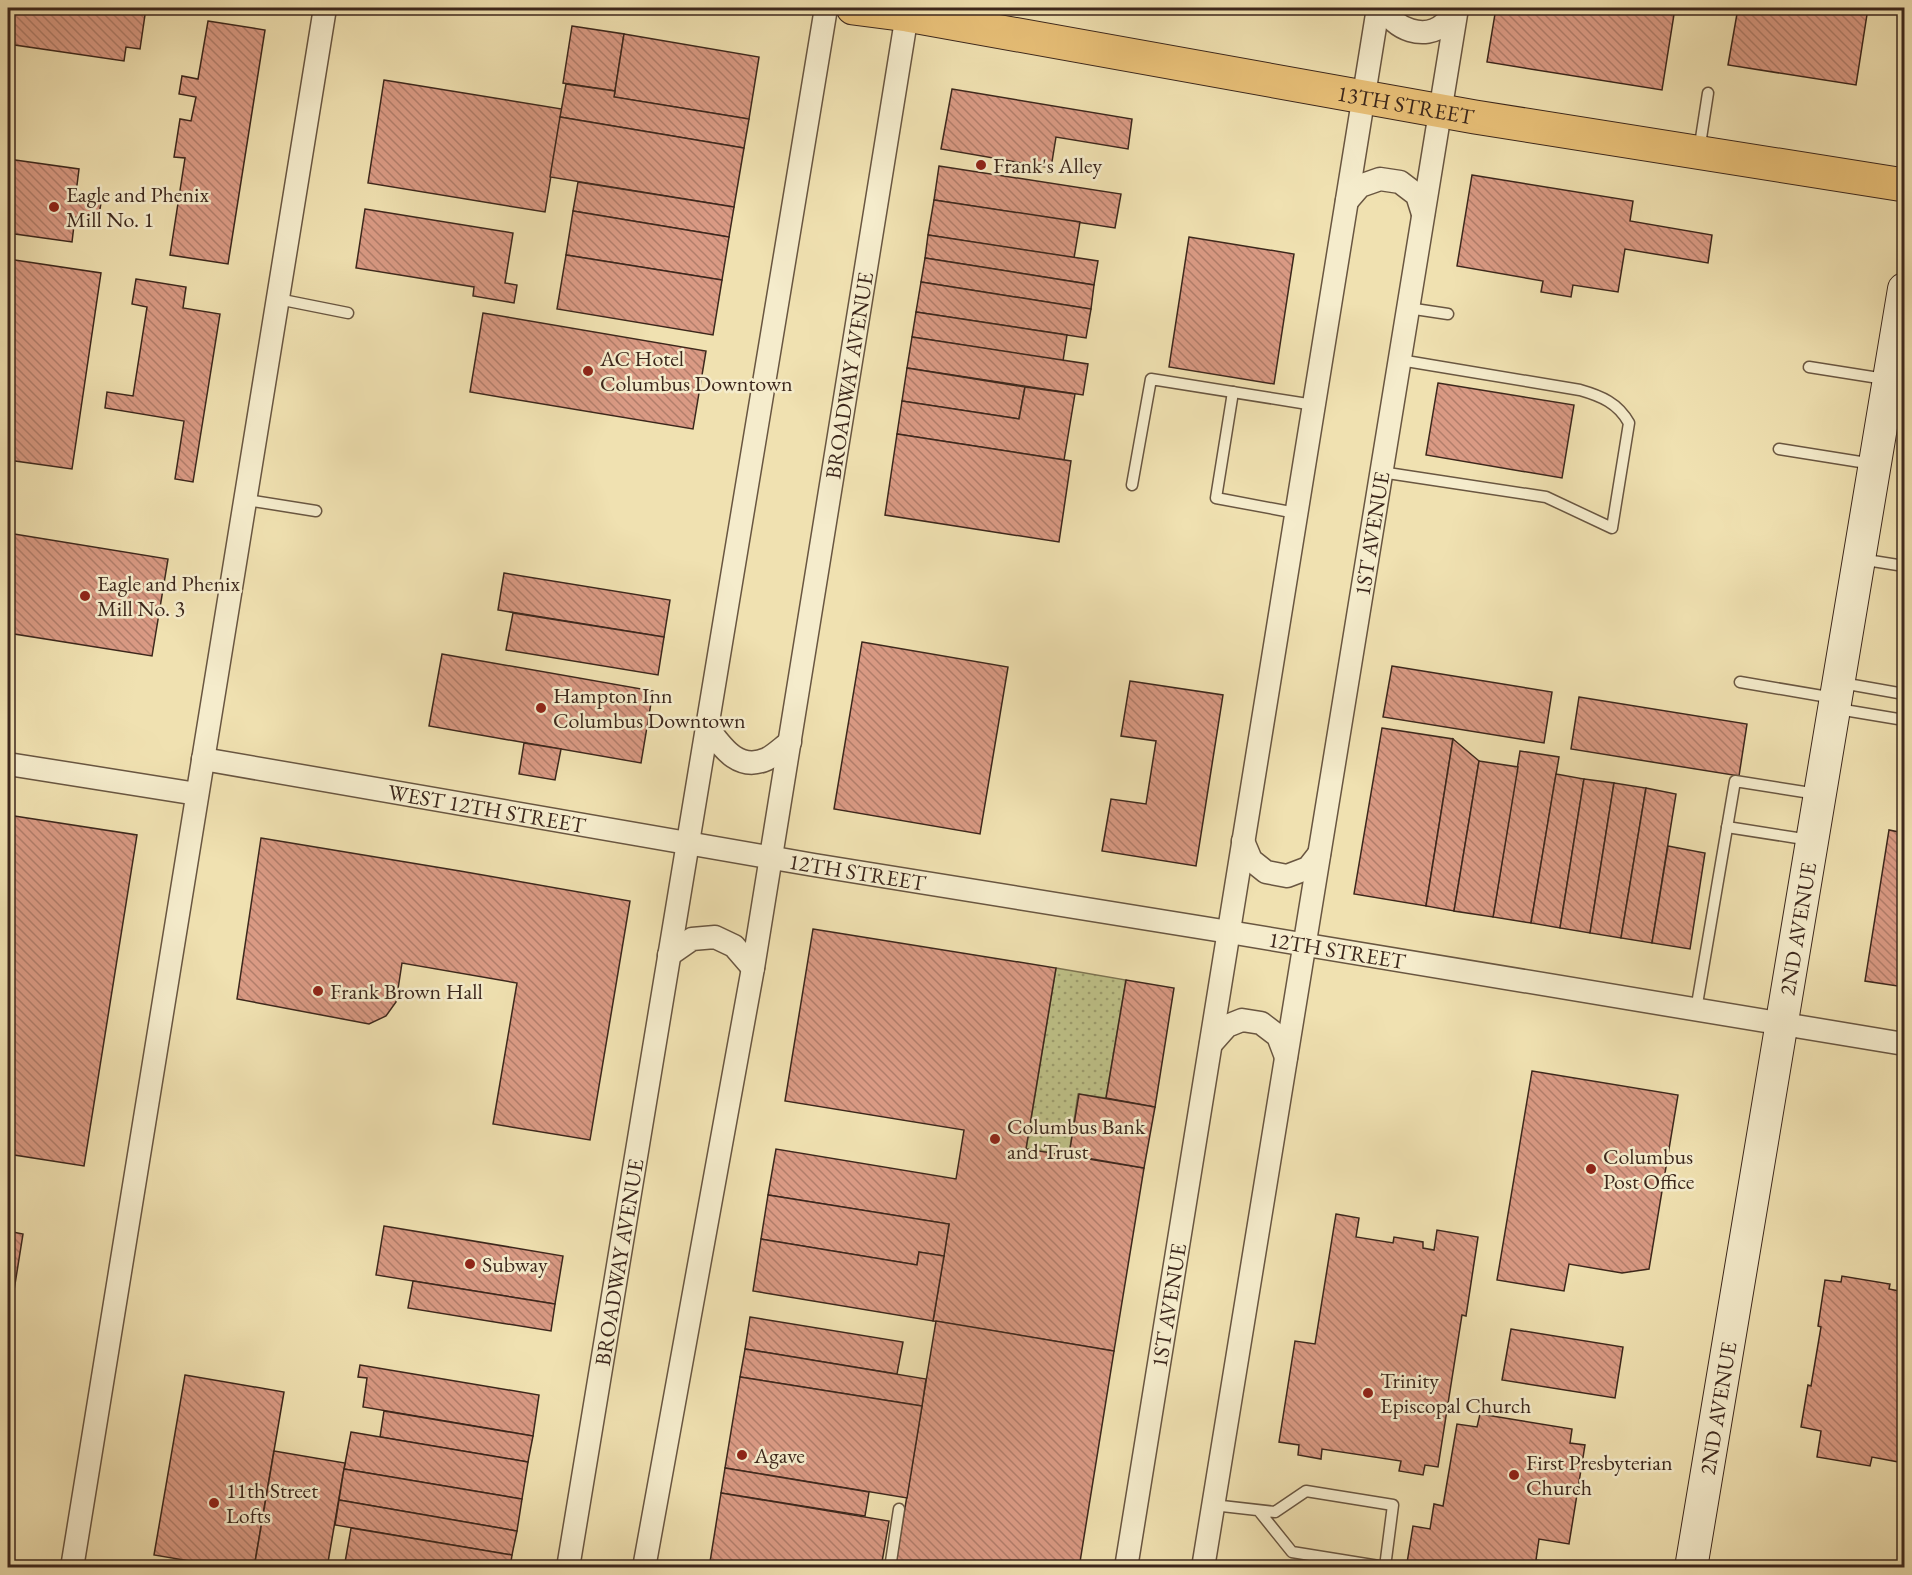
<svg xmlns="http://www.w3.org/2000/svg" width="1912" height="1575" font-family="'EB Garamond',serif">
  <defs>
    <pattern id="garden-dots" width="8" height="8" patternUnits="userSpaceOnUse" patternTransform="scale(1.5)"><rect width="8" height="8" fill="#bec188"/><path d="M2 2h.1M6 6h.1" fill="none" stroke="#9c9d6e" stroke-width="1.8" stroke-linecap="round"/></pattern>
    <pattern id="building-back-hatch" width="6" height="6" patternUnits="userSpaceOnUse" patternTransform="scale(1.5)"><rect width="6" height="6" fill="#da9a84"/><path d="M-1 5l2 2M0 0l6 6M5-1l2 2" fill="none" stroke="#b27e6b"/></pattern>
  </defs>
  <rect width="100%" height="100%" fill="#f0e1b1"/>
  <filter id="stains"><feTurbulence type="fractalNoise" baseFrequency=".00333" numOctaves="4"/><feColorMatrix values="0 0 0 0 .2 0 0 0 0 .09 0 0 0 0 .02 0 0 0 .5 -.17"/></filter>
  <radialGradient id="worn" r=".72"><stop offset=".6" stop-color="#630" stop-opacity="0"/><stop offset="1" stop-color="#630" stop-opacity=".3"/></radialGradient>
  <path fill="url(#garden-dots)" stroke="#7d7452" stroke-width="1.5" d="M1056 968 1126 980 1106 1098 1078 1094 1069 1155 1026 1149Z"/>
  <g fill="url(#building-back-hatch)" stroke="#3c271c" stroke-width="1.5">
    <path d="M8 8H146L140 49 126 47 124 61 8 44Z"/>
    <path d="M1496 8H1675L1662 90 1487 62Z"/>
    <path d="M1738 8H1868L1856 85 1728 65Z"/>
    <path d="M208 21 265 30 228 264 170 255 185 158 174 157 180 119 191 121 196 97 179 94 182 76 198 79Z"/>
    <path d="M572 26 624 34 615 91 563 83Z"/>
    <path d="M624 34 759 57 749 119 614 97Z"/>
    <path d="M384 80 562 109 545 212 368 183Z"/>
    <path d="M566 84 615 91 614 97 749 119 744 148 560 117Z"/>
    <path d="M952 89 1132 119 1128 149 1056 137 1051 168 941 149Z"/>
    <path d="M560 117 744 148 734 207 550 177Z"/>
    <path d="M8 159 79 169 76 193 102 197 98 221 75 217 72 242 8 233Z"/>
    <path d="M939 166 1121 194 1115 228 934 200Z"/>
    <path d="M1472 175 1633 201 1630 221 1712 235 1708 263 1625 249 1618 292 1573 285 1571 297 1541 292 1543 281 1457 266Z"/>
    <path d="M578 182 734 207 729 237 573 211Z"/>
    <path d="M934 200 1080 222 1074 258 928 235Z"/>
    <path d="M365 209 513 233 505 283 517 285 514 303 473 296 474 287 356 268Z"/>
    <path d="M573 211 729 237 722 280 566 255Z"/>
    <path d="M928 235 1098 261 1094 285 925 258Z"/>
    <path d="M1189 237 1294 254 1274 384 1169 367Z"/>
    <path d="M566 255 722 280 713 335 557 309Z"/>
    <path d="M925 258 1094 285 1091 309 921 282Z"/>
    <path d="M8 259 101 273 72 469 8 460Z"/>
    <path d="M136 279 186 287 183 308 220 314 193 482 175 479 184 421 105 408 107 392 133 396 147 307 132 304Z"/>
    <path d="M921 282 1091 309 1086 338 916 312Z"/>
    <path d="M916 312 1067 335 1063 361 912 337Z"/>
    <path d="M483 313 706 351 693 429 470 392Z"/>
    <path d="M912 337 1088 364 1083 395 907 368Z"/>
    <path d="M907 368 1025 387 1019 419 902 401Z"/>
    <path d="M1438 383 1574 405 1562 478 1426 455Z"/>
    <path d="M1025 387 1075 394 1064 460 897 434 902 401 1019 419Z"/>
    <path d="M897 434 1071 461 1059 542 885 515Z"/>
    <path d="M8 533 168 559 152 656 8 633Z"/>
    <path d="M504 573 670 600 664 637 498 610Z"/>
    <path d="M513 613 664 637 658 675 506 650Z"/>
    <path d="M862 642 1008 667 980 834 834 809Z"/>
    <path d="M442 654 653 691 641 763 429 726Z"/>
    <path d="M1392 666 1552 692 1544 743 1383 717Z"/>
    <path d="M1130 681 1223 695 1196 866 1102 851 1111 799 1146 804 1156 741 1121 736Z"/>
    <path d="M1579 697 1747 724 1739 776 1571 749Z"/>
    <path d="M1382 728 1453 739 1426 906 1354 894Z"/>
    <path d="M1453 739 1479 761 1454 911 1426 906Z"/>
    <path d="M524 743 561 749 555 780 519 774Z"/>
    <path d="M1520 751 1559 757 1531 923 1493 917Z"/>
    <path d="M1479 761 1518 767 1493 917 1454 911Z"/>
    <path d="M1556 774 1584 779 1560 928 1531 923Z"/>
    <path d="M1584 779 1614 783 1590 933 1560 928Z"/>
    <path d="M1614 783 1646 788 1621 938 1590 933Z"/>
    <path d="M1646 788 1676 794 1652 943 1621 938Z"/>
    <path d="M1904 800V987L1865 981 1889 830 1899 832Z"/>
    <path d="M8 815 137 835 84 1166 8 1154Z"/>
    <path d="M261 838 460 871 630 901 590 1140 493 1124 517 983 402 963 396 1002 386 1016 369 1024 237 999Z"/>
    <path d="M1668 846 1705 853 1690 949 1652 943Z"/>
    <path d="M813 929 1056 968 1026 1149 1144 1168 1114 1351 933 1321 949 1224 768 1195 776 1149 956 1179 964 1130 785 1101Z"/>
    <path d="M1126 980 1174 988 1155 1107 1106 1098Z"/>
    <path d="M1532 1071 1678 1095 1649 1269 1622 1273 1569 1264 1564 1291 1497 1280Z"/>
    <path d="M1079 1094 1155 1107 1144 1168 1069 1155Z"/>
    <path d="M768 1195 949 1224 944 1256 919 1252 917 1265 761 1239Z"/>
    <path d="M1336 1214 1359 1218 1356 1237 1393 1243 1394 1237 1423 1242V1248L1434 1250 1437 1230 1478 1237 1466 1316 1462 1315 1438 1467 1425 1465 1423 1475 1399 1471 1401 1461 1322 1449 1321 1459 1298 1455 1299 1445 1279 1442 1295 1341 1315 1344Z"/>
    <path d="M384 1226 563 1256 555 1304 376 1275Z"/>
    <path d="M8 1231 23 1234 8 1328Z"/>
    <path d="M761 1239 917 1265 919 1252 944 1256 933 1321 753 1291Z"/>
    <path d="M1902 1273H1904V1463L1872 1457 1870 1466 1817 1457 1821 1431 1801 1427 1808 1385 1811 1386 1821 1327 1818 1326 1825 1280 1841 1282 1842 1276 1890 1284 1889 1289 1899 1291Z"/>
    <path d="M413 1281 555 1304 551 1331 408 1308Z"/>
    <path d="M750 1317 903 1342 897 1374 745 1349Z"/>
    <path d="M936 1321 1114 1351 1079 1568H895Z"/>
    <path d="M1511 1329 1623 1347 1615 1398 1502 1380Z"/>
    <path d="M745 1349 926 1379 922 1406 740 1377Z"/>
    <path d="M360 1365 539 1395 533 1436 363 1407 367 1378 358 1377Z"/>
    <path d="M185 1375 284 1392 254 1568H231L154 1555Z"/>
    <path d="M740 1377 922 1406 907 1498 725 1468Z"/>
    <path d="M384 1411 533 1436 528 1462 380 1437Z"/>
    <path d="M1480 1414 1572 1429 1570 1443 1585 1445 1569 1544 1539 1539 1536 1560 1582 1568H1422V1566L1407 1563 1413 1526 1430 1529 1434 1504 1443 1506 1457 1424 1477 1427Z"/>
    <path d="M351 1432 528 1462 522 1499 344 1469Z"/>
    <path d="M274 1451 345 1463 327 1568H254Z"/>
    <path d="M725 1468 869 1492 865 1516 721 1493Z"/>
    <path d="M344 1469 522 1499 517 1531 339 1500Z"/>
    <path d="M721 1493 889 1521 881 1568H744L710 1562Z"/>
    <path d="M339 1500 517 1531 512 1555 335 1525Z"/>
    <path d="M351 1528 512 1555 510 1568H344Z"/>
    <path d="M710 1562 744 1568H709Z"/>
  </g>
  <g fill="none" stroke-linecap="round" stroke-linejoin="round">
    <g stroke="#695641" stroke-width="13">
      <g id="service">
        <path d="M1699 151 1708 93"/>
        <path d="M278 299 348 313"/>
        <path d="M1408 308 1448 314"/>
        <path d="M1809 367 1885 379"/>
        <path d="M1233 392 1216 498 1296 513"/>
        <path d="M1779 449 1873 464"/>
        <path d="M1381 472 1546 497 1612 528 1629 423C1618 403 1601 396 1580 390L1400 360"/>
        <path d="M1132 485 1151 379 1314 405"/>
        <path d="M247 500 316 511"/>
        <path d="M1860 559 1904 566"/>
        <path d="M1740 682 1834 698"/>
        <path d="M1842 683 1904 694"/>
        <path d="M1838 709 1904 720"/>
        <path d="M1727 827 1810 840"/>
        <path d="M1696 1010 1735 781 1817 794"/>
        <path d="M1213 1505 1275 1512 1306 1491 1393 1505 1385 1567 1292 1552 1259 1511"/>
        <path d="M890 1568 899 1509"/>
      </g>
    </g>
    <g stroke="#695641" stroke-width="25">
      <g id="minor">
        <path d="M1385 8C1393 29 1425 41 1444 24 1449 20 1453 14 1457 10"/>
        <path d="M1347 201 1360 186 1380 179 1400 182 1417 195 1423 214"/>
        <path d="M707 727C722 747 738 772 767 759 775 755 783 747 790 742"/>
        <path id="s1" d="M203 759 814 865 1229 932 1904 1044"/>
        <path d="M8 764 197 794"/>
        <path d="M1243 841 1251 860 1266 872 1287 876 1308 868 1319 854"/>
        <path d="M669 955 692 939 715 937 734 946 753 968"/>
        <path d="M1211 1044 1227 1026 1242 1020 1261 1023 1278 1036 1286 1057"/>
        <path d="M72 1568C158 1048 242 528 325 8"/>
        <path id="s2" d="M568 1568 826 8"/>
        <path id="s3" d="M644 1568 753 968 908 8"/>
        <path id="s4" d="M1126 1568 1378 8"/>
        <path id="s5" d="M1203 1568 1457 8"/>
      </g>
    </g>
    <g stroke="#3c271c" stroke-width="34">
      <g id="secondary">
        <path id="s6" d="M1691 1568 1904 289"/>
      </g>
    </g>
    <g stroke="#3c271c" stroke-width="35">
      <g id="primary">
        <path id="s7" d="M853 8 907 15 1475 117 1904 185"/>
      </g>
    </g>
    <use href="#service" stroke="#f5eccc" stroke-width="10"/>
    <use href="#minor" stroke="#f5eccc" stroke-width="22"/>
    <use href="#secondary" stroke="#f5eccc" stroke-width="32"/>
    <use href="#primary" stroke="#e8c078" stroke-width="33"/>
  </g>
  <g fill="#8f2418" stroke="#f5eccc" stroke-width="2">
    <circle cx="981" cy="165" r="6"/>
    <circle cx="54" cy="207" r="6"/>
    <circle cx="588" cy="371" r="6"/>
    <circle cx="85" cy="596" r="6"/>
    <circle cx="541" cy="708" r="6"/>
    <circle cx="318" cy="991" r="6"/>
    <circle cx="995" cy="1139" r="6"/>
    <circle cx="1591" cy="1169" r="6"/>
    <circle cx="470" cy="1264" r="6"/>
    <circle cx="1368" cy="1393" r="6"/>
    <circle cx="742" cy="1455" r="6"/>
    <circle cx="1514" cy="1475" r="6"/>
    <circle cx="214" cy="1503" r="6"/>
  </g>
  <g text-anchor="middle" stroke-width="5" stroke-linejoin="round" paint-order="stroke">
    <g font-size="22" fill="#3c271c" stroke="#f5eccc">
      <text dy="8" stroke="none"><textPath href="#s7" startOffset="561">13TH STREET</textPath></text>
      <text dy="8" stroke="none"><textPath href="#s3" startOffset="1210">BROADWAY AVENUE</textPath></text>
      <text dy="8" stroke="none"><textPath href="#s5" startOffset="1048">1ST AVENUE</textPath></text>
      <text dy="8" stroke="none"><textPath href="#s1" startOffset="288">WEST 12TH STREET</textPath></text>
      <text dy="8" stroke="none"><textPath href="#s1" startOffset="664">12TH STREET</textPath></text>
      <text dy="8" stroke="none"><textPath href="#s6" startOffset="648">2ND AVENUE</textPath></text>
      <text dy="8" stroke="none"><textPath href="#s1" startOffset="1150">12TH STREET</textPath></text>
      <text dy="8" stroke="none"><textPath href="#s2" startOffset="310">BROADWAY AVENUE</textPath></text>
      <text dy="8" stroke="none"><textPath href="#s4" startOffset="266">1ST AVENUE</textPath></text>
      <text dy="8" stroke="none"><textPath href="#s6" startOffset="162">2ND AVENUE</textPath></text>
    </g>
    <g font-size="22" fill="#3c271c" stroke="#f5eccc" text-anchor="start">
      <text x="993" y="173">Frank's Alley</text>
      <text x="66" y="202">Eagle and Phenix<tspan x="66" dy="25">Mill No. 1</tspan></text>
      <text x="600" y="366">AC Hotel<tspan x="600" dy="25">Columbus Downtown</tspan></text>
      <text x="97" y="591">Eagle and Phenix<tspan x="97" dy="25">Mill No. 3</tspan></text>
      <text x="553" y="703">Hampton Inn<tspan x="553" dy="25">Columbus Downtown</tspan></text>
      <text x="330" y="999">Frank Brown Hall</text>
      <text x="1007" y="1134">Columbus Bank<tspan x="1007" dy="25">and Trust</tspan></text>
      <text x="1603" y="1164">Columbus<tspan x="1603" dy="25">Post Office</tspan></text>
      <text x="482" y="1272">Subway</text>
      <text x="1380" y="1388">Trinity<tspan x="1380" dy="25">Episcopal Church</tspan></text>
      <text x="754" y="1463">Agave</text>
      <text x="1526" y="1470">First Presbyterian<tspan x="1526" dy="25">Church</tspan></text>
      <text x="226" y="1498">11th Street<tspan x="226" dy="25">Lofts</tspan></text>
    </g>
  </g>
  <rect width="1912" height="1575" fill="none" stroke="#f0e1b1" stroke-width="30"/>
  <rect x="9" y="9" width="1894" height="1557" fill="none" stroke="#3c271c" stroke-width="3"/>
  <rect x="15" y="15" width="1882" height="1545" fill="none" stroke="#3c271c" stroke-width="1.5"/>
  <rect width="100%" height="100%" filter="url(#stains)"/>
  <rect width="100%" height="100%" fill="url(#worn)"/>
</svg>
